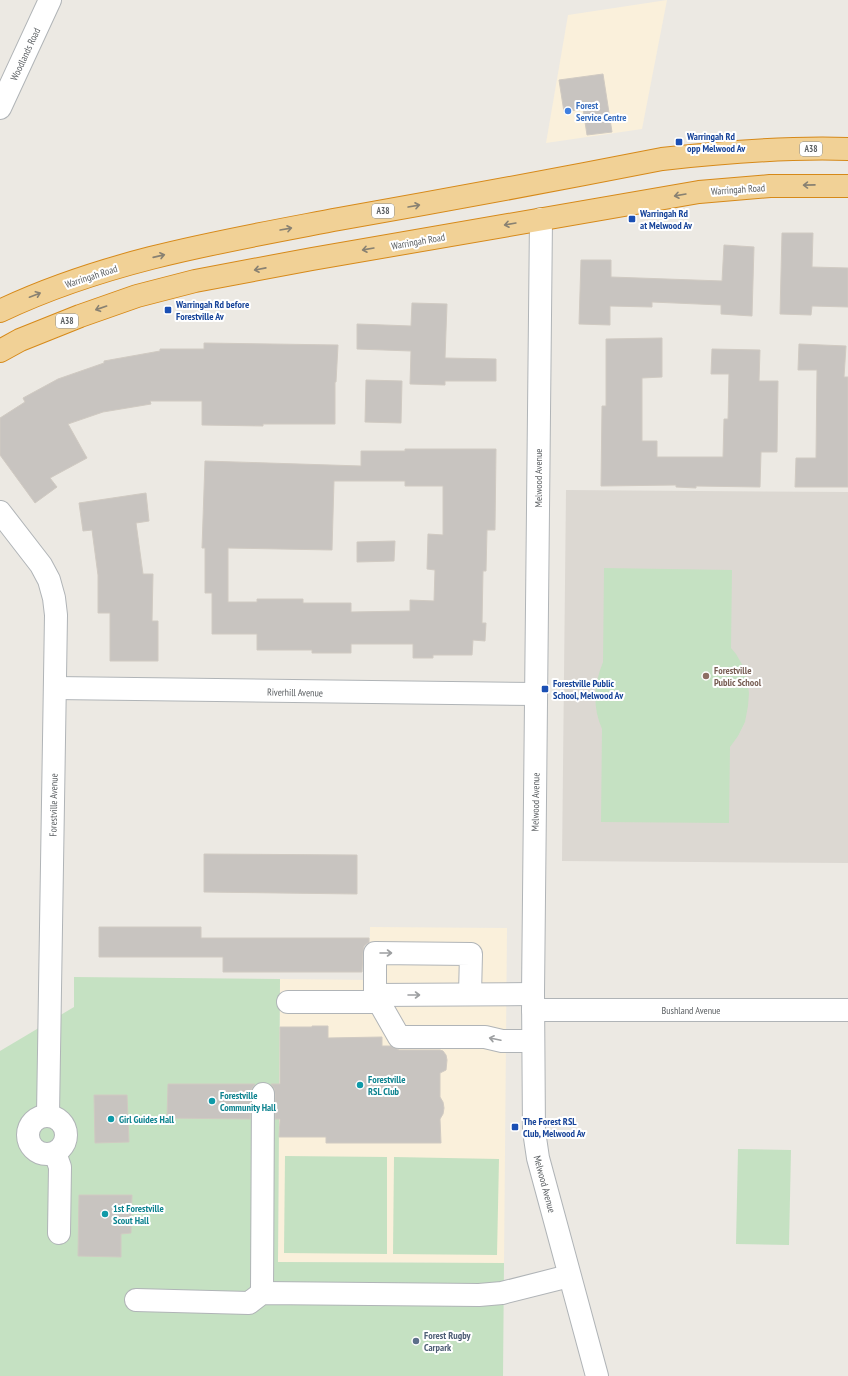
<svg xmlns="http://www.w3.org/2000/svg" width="848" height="1376" font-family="'PT Sans Narrow',sans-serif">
  <rect width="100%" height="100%" fill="#ece9e3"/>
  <g fill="#faf0db">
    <path d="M667 0 642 129 546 143 568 15Z"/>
    <path d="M370 927 507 928 504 1263 278 1262 280 979 369 980Z"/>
  </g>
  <path fill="#dcd8d2" d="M566 490 848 492V863L562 861Z"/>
  <g fill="#c5e1c2">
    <path d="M604 568 732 570 731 648 736 654 743 666 747 679 749 693 748 706 745 722 738 736 730 747 729 823 601 822 602 729C592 706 594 684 603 662Z"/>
    <path d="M74 977 280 979 278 1262 504 1263 503 1376H0V1051L74 1007Z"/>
    <path d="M738 1149 791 1150 789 1245 736 1244Z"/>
    <path d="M285 1156 387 1157V1254L284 1253Z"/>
    <path d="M394 1157 499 1159 497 1255 393 1254Z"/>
  </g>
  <g fill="#c8c4c0" stroke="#d0cac2" fill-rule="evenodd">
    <path d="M603 74 612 132 587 135 583 109 564 112 559 80Z"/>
    <path d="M782 233H813L812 267 848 268V307L812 306 811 315 780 314Z"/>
    <path d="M724 245 754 247 752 316 721 314V305L652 302V307L610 306V325L579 324 581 260H611V277L722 281Z"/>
    <path d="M412 303 447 304 445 358 496 359V381H445V385L410 384 411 351 357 349V324L411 326Z"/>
    <path d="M662 338V377L642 378V441H657V457H723L724 419H728L729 374H711L712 349 760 350 759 381H778L777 452H761L760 487 696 486V488L676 487V485L601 486 602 406H606V339Z"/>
    <path d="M204 343 338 345 336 382H335V424H263V426L202 425V401H150L151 404 103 412 68 424 87 458 50 478 57 487 35 503 0 455V418L25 402 23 398 58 379 104 363V361L160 351V349H204Z"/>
    <path d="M799 344 846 346 844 377H848V487H795L796 458H816L817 370H798Z"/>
    <path d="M366 380 402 381 401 423 365 422Z"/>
    <path d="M405 449H496L495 530H487L486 571H483L482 623H486L485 641 473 640 472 655H433V658H413V644H351V653H312V650H257V634H212V593H205V548H202L205 461 361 466V451H405ZM334 481H405V486H443V535L428 534 427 569 435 570 434 601 410 600V611L351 612V603H303V599H257V602H228V548L332 550Z"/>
    <path d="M146 493 149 521 136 523 143 574H153L152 621H158V661H110V613H98V575L92 530 83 531 79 503Z"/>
    <path d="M395 541 394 561 357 562V542Z"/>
    <path d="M204 854 357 855V894L204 892Z"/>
    <path d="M99 927H201V938H369V942L364 946 363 953 362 972H223V957H99Z"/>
    <path d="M312 1026H328V1038L382 1037V1046H391L399 1050H440L443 1051 446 1055 447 1060 446 1070 440 1073V1097L443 1102 444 1108 443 1114 440 1119 441 1143H326V1137H279L280 1119H275V1094L274 1088 271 1084H280V1027H312Z"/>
    <path d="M168 1084H255L252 1088 251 1094 250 1119 167 1118Z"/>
    <path d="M94 1095H127L129 1142 95 1143Z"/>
    <path d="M79 1195H132L131 1233 121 1234V1257L78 1256Z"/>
  </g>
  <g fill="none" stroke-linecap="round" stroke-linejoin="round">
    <g stroke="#b0b4b7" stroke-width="24">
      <g id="minor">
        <path d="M0 108 50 0"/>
        <path d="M541 219 533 994 534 1131 538 1158 597 1376"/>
        <path d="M0 512 41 565 49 580 54 598 56 615 48 1115"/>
        <path d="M55 688 536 694"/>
        <path d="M470 994 471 954 375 953V995L399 1037H485L502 1041H533"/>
        <path d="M375 995 533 994"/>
        <path d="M288 1002H378"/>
        <path d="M533 1010H848"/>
        <circle cx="47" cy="1135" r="19"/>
        <path d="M55 1153 60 1167 59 1233"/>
        <path d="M262 1293 263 1094"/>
        <path d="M136 1300 249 1303 262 1293 479 1295 502 1293 569 1276"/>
      </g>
    </g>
    <g stroke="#d68919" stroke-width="24">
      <g id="highway">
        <path d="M0 311C107 260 224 241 339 219 447 200 555 180 662 159 724 152 786 147 848 149"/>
        <path d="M0 351 20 340 80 316 137 296 195 281 312 259 699 192 770 186H848"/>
      </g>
    </g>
    <use href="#minor" stroke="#fff" stroke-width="22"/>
    <use href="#highway" stroke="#f1d196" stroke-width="22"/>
  </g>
  <defs><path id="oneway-shaft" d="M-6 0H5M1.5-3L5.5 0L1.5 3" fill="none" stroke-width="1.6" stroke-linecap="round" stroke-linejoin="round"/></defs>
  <g stroke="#888172">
    <use href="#oneway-shaft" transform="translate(809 185) rotate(179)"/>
    <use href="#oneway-shaft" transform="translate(680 195) rotate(170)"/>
    <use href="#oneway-shaft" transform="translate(414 206) rotate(-10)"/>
    <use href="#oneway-shaft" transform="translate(510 224) rotate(170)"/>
    <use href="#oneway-shaft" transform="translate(286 229) rotate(-10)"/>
    <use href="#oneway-shaft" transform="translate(368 249) rotate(170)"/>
    <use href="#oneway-shaft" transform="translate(159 256) rotate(-13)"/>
    <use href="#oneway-shaft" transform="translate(260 269) rotate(169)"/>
    <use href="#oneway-shaft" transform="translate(35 295) rotate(-21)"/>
    <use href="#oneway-shaft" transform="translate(101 308) rotate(161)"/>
  </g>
  <g stroke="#9d9fa1">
    <use href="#oneway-shaft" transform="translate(386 953)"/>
    <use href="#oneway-shaft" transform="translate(414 995)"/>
    <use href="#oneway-shaft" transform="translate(495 1039) rotate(-168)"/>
  </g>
  <circle fill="#3f7fe0" stroke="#fff" stroke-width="1.5" cx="568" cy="111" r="4"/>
  <g fill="#1a4fb4" stroke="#fff" stroke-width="1.5">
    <rect x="675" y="138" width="8" height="8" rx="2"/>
    <rect x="628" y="215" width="8" height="8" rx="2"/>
    <rect x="164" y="306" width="8" height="8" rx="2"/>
    <rect x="541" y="685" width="8" height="8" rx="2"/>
    <rect x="511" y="1123" width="8" height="8" rx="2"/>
  </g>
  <circle fill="#8d6e63" stroke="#fff" stroke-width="1.5" cx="706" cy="676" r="4"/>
  <g fill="#0f9aa8" stroke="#fff" stroke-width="1.5">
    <circle cx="360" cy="1085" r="4"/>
    <circle cx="212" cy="1101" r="4"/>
    <circle cx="111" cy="1119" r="4"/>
    <circle cx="105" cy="1214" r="4"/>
  </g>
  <circle fill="#5c6f8a" stroke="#fff" stroke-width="1.5" cx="416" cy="1341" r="4"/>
  <g text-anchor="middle" stroke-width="4" stroke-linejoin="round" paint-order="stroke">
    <g fill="#fff" stroke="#8c8f91" stroke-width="1">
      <rect x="800" y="142" width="22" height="14" rx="3"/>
      <rect x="372" y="204" width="22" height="14" rx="3"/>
      <rect x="56" y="314" width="22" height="14" rx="3"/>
    </g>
    <g font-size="9" font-weight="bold" fill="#5b5f62">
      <text x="811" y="152">A38</text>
      <text x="383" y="214">A38</text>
      <text x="67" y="324">A38</text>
    </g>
    <g font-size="10" fill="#5b5f62" stroke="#fff">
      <text transform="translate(25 54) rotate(-65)" y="4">Woodlands Road</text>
      <text transform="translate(738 189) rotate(-4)" y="4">Warringah Road</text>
      <text transform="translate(418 241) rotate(-10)" y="4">Warringah Road</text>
      <text transform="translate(91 276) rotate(-18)" y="4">Warringah Road</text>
      <text transform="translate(538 478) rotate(-90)" y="4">Melwood Avenue</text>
      <text transform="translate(295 692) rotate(1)" y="4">Riverhill Avenue</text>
      <text transform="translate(535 802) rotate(-89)" y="4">Melwood Avenue</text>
      <text transform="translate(53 805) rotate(-89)" y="4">Forestville Avenue</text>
      <text x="691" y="1014">Bushland Avenue</text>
      <text transform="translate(545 1184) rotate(75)" y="4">Melwood Avenue</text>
    </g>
    <g font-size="10" font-weight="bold" fill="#366cbe" stroke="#fff" text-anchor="start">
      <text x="576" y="109">Forest<tspan x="576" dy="12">Service Centre</tspan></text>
    </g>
    <g font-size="10" font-weight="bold" fill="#164399" stroke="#fff" text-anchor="start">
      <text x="687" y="140">Warringah Rd<tspan x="687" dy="12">opp Melwood Av</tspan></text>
      <text x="640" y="217">Warringah Rd<tspan x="640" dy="12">at Melwood Av</tspan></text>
      <text x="176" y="308">Warringah Rd before<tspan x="176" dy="12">Forestville Av</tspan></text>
      <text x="553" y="687">Forestville Public<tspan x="553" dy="12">School, Melwood Av</tspan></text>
      <text x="523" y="1125">The Forest RSL<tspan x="523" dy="12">Club, Melwood Av</tspan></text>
    </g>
    <g font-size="10" font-weight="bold" fill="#785e54" stroke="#fff" text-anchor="start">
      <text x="714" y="674">Forestville<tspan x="714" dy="12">Public School</tspan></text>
    </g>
    <g font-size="10" font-weight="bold" fill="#0d838f" stroke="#fff" text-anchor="start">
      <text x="368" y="1083">Forestville<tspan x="368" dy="12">RSL Club</tspan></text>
      <text x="220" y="1099">Forestville<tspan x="220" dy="12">Community Hall</tspan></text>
      <text x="119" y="1123">Girl Guides Hall</text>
      <text x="113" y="1212">1st Forestville<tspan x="113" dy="12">Scout Hall</tspan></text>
    </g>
    <g font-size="10" font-weight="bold" fill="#4e5e75" stroke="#fff" text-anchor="start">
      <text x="424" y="1339">Forest Rugby<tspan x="424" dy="12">Carpark</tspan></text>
    </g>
  </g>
</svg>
